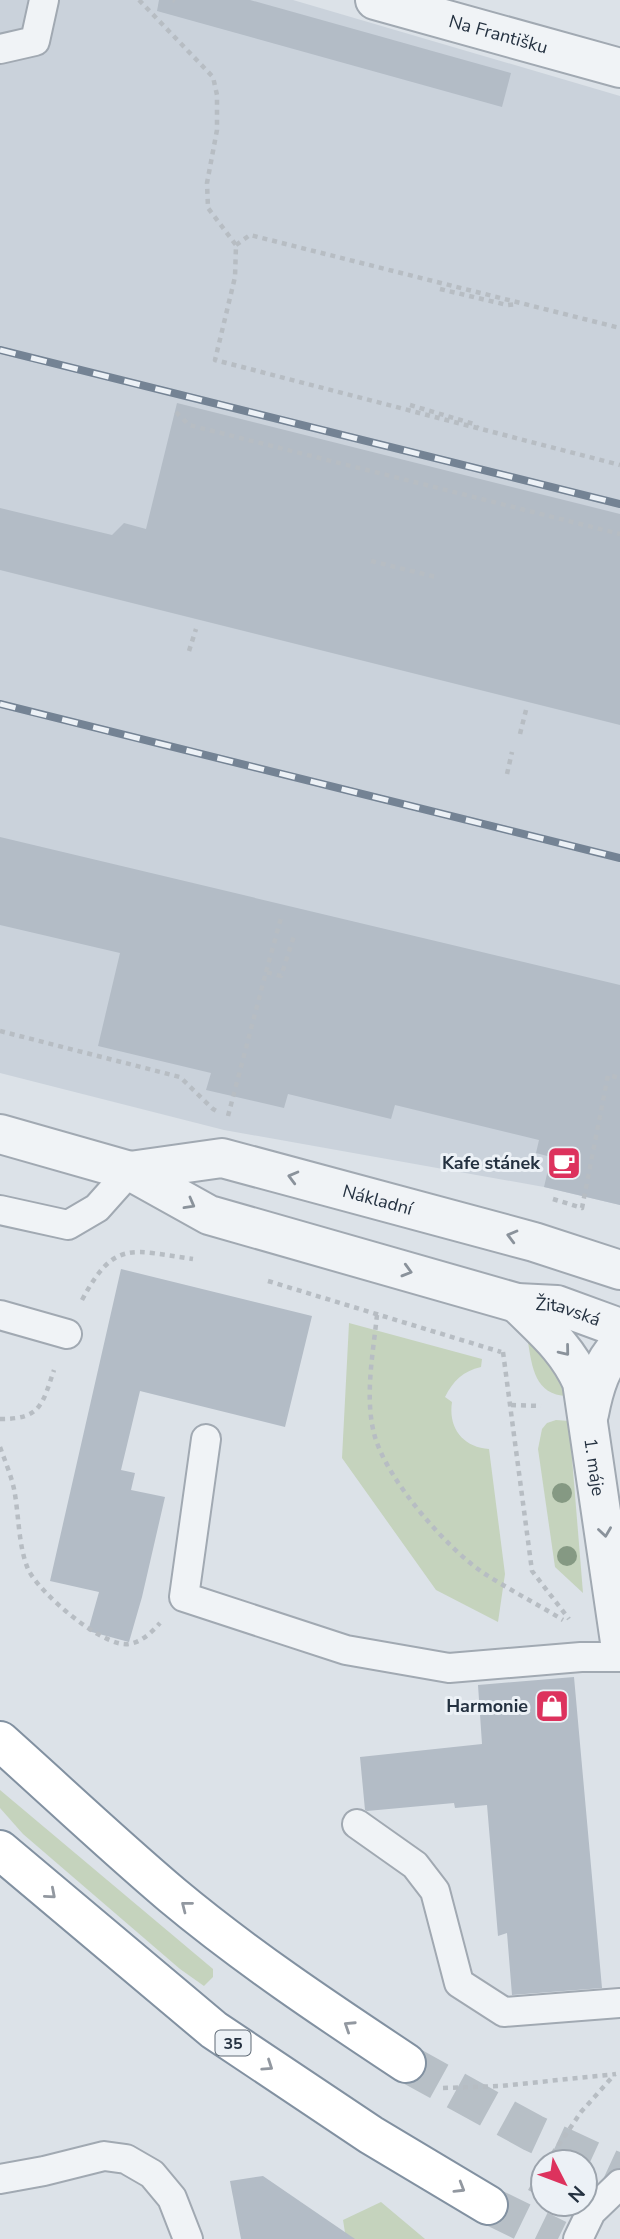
<svg xmlns="http://www.w3.org/2000/svg" width="620" height="2239" font-family="'Nunito Sans',sans-serif">
  <rect width="100%" height="100%" fill="#dce2e8"/>
  <path fill="#cad2db" d="M0 0H293L620 96V1205L544 1187 224 1130 0 1073Z"/>
  <g fill="#c5d3bd">
    <path d="M349 1323 482 1359 481 1367C463 1371 453 1381 445 1397L452 1402C448 1428 463 1447 489 1449L505 1574 498 1622 436 1590 342 1458Z"/>
    <path d="M528 1342C554 1352 559 1371 567 1396 535 1395 532 1367 528 1342Z"/>
    <path d="M556 1420 569 1421 583 1593 555 1567 538 1449 542 1429 547 1423Z"/>
    <path d="M0 1790 213 1969V1977L204 1986 180 1969 23 1834 0 1808Z"/>
    <path d="M381 2202 425 2239H346L343 2220Z"/>
  </g>
  <g fill="#b3bcc6">
    <path d="M159 0H250L511 73 502 107 157 11Z"/>
    <path d="M177 403 620 514V725L0 570V508L112 535 124 523 146 529Z"/>
    <path d="M0 837 620 985V1205L544 1187 551 1157 536 1153 539 1140 395 1105 391 1119 288 1094 284 1108 206 1090 211 1073 98 1046 120 953 0 925Z"/>
    <path d="M121 1269 312 1316 285 1427 140 1391 121 1470 135 1473 131 1490 165 1497 142 1597 129 1642 88 1631 99 1592 50 1581Z"/>
    <path d="M574 1677 602 1988 512 1995 507 1933 498 1936 487 1805 455 1808 454 1803 367 1811 365 1810 360 1757 482 1744 478 1685Z"/>
    <path d="M263 2176 355 2239H241L230 2181Z"/>
  </g>
  <g fill="none" stroke-linecap="round" stroke-linejoin="round">
    <g stroke="#b7bfc6" stroke-width="38" stroke-dasharray="38 19" stroke-linecap="butt">
      <path d="M406 2063 533 2133 620 2173"/>
      <path d="M488 2205 558 2239"/>
    </g>
    <g stroke="#a1a9b2" stroke-width="32">
      <g id="lane">
        <path d="M0 49 35 41 44 0"/>
        <path d="M0 1210 68 1225 97 1208 130 1171"/>
        <path d="M0 1315 67 1334"/>
        <path d="M206 1439 184 1597 346 1650 449 1668 581 1657H620"/>
        <path d="M357 1824 415 1865 435 1891 459 1983 504 2012 620 2003"/>
        <path d="M0 2179 44 2171 104 2156 126 2159 152 2174 172 2198 188 2239"/>
        <path d="M578 2239 591 2212 620 2184"/>
      </g>
    </g>
    <g stroke="#a1a9b2" stroke-width="42">
      <g id="street">
        <path id="s1" d="M375 0 620 68"/>
        <path id="s2" d="M0 1134 130 1171 209 1215 517 1303 557 1305 620 1328"/>
        <path id="s3" d="M130 1171 222 1158 534 1242 620 1270"/>
        <path id="s4" d="M517 1303C544 1330 566 1347 582 1382L620 1642"/>
        <path d="M589 1414C594 1388 601 1364 620 1344"/>
      </g>
    </g>
    <g stroke="#8291a1" stroke-width="42">
      <g id="highway">
        <path d="M0 1741C57 1792 113 1845 172 1895 245 1956 326 2010 406 2063"/>
        <path d="M0 1850 214 2030 371 2135 488 2205"/>
      </g>
    </g>
    <g stroke="#b7bdc3" stroke-width="4.5" stroke-dasharray="5 5" stroke-linecap="butt">
      <path d="M139 0 213 77 217 95V130L207 183 208 208 236 245 235 277 215 360 620 465"/>
      <path d="M173 0 175 1"/>
      <path d="M236 245 250 235 620 328"/>
      <path d="M440 289 507 305 518 304"/>
      <path d="M410 405 474 424 478 428"/>
      <path d="M176 412 189 425 620 534"/>
      <path d="M371 561 436 577"/>
      <path d="M189 651 196 629"/>
      <path d="M520 734 526 710"/>
      <path d="M507 774 512 752"/>
      <path d="M266 972 281 918"/>
      <path d="M0 1031 180 1077 213 1109 220 1113"/>
      <path d="M228 1116 266 972 281 976 294 936"/>
      <path d="M553 1199 582 1208 608 1075 620 1078"/>
      <path d="M268 1281 501 1352"/>
      <path d="M82 1300C115 1238 132 1251 193 1259"/>
      <path d="M377 1315C373 1354 364 1399 375 1437 388 1481 447 1549 485 1574 510 1590 537 1604 563 1620"/>
      <path d="M503 1352 532 1571 569 1619"/>
      <path d="M511 1405 541 1406"/>
      <path d="M0 1419C41 1419 42 1405 54 1370"/>
      <path d="M0 1447C5 1461 11 1475 14 1489 19 1514 18 1545 28 1569 38 1592 103 1648 129 1644 142 1642 152 1632 160 1623"/>
      <path d="M443 2088 501 2086 616 2074"/>
      <path d="M547 2162 581 2112 615 2074"/>
      <path d="M530 2191 543 2168"/>
    </g>
    <use href="#lane" stroke="#f0f3f6" stroke-width="28"/>
    <use href="#street" stroke="#f0f3f6" stroke-width="38"/>
    <use href="#highway" stroke="#fff" stroke-width="38"/>
    <g stroke="#748394" stroke-width="8">
      <g id="rail">
        <path d="M0 350 620 504"/>
        <path d="M0 704 620 858"/>
      </g>
    </g>
    <use href="#rail" stroke="#ecf1f6" stroke-width="5" stroke-dasharray="16" stroke-linecap="butt"/>
  </g>
  <g fill="#859983">
    <circle cx="562" cy="1493" r="10"/>
    <circle cx="567" cy="1556" r="10"/>
  </g>
  <defs><path id="oneway-chevron" d="M-2-3.5L2.5 0L-2 3.5" fill="none" stroke-width="1.6" stroke-linecap="round" stroke-linejoin="round" transform="scale(1.75)"/></defs>
  <g stroke="#8a929b">
    <use href="#oneway-chevron" transform="translate(293 1177) rotate(-165)"/>
    <use href="#oneway-chevron" transform="translate(190 1204) rotate(29)"/>
    <use href="#oneway-chevron" transform="translate(512 1236) rotate(-165)"/>
    <use href="#oneway-chevron" transform="translate(407 1271) rotate(16)"/>
    <use href="#oneway-chevron" transform="translate(565 1351) rotate(51)"/>
    <use href="#oneway-chevron" transform="translate(605 1532) rotate(82)"/>
  </g>
  <g stroke="#9298a0">
    <use href="#oneway-chevron" transform="translate(51 1894) rotate(41)"/>
    <use href="#oneway-chevron" transform="translate(186 1906) rotate(-142)"/>
    <use href="#oneway-chevron" transform="translate(349 2026) rotate(-147)"/>
    <use href="#oneway-chevron" transform="translate(268 2066) rotate(34)"/>
    <use href="#oneway-chevron" transform="translate(460 2188) rotate(31)"/>
  </g>
  <defs>
    <g id="cafe-square" transform="scale(1.75)"><rect x="-9" y="-9" width="18" height="18" rx="4" fill="#dd325d" stroke="#ecf1f6"/><path d="M-5.5-4.5H6V0H3Q3 3.5 0 3.5H-2.5Q-5.5 3.5-5.5 0ZM3-3.2v2h1.7v-2ZM-6 4.5H4V6H-6Z" fill="#fff"/></g>
    <g id="shop-square" transform="scale(1.75)"><rect x="-9" y="-9" width="18" height="18" rx="4" fill="#dd325d" stroke="#ecf1f6"/><path d="M-5-2.5h2.3a2.7 3.5 0 0 1 5.4 0H5L5.5 6h-11ZM-1.5-2.5h3a1.5 2.3 0 0 0-3 0Z" fill="#fff"/></g>
  </defs>
  <g fill-rule="evenodd">
    <use href="#cafe-square" x="564" y="1163"/>
    <use href="#shop-square" x="552" y="1706"/>
  </g>
  <g text-anchor="middle" stroke-width="6" stroke-linejoin="round" paint-order="stroke">
    <rect fill="#ecf1f6" stroke="#606b77" stroke-width="2" x="215.5" y="2030.5" width="35" height="25" rx="5"/>
    <g font-size="16" font-weight="bold" fill="#243140">
      <text x="233" y="2049">35</text>
    </g>
    <g font-size="18" fill="#243140" stroke="#ecf1f6">
      <text dy="6" stroke="none"><textPath href="#s1" startOffset="128">Na Františku</textPath></text>
      <text dy="6" stroke="none"><textPath href="#s3" startOffset="254">Nákladní</textPath></text>
      <text dy="6" stroke="none"><textPath href="#s2" startOffset="598">Žitavská</textPath></text>
      <text dy="6" stroke="none"><textPath href="#s4" startOffset="189">1. máje</textPath></text>
    </g>
    <g font-size="18" font-weight="bold" fill="#243140" stroke="#ecf1f6" text-anchor="end">
      <text x="540" y="1169">Kafe stánek</text>
      <text x="528" y="1712">Harmonie</text>
    </g>
  </g>
  <g transform="translate(564 2183) rotate(132)"><circle r="33" fill="#ecf1f6" stroke="#9ca4ad" stroke-width="2"/>
  <path d="M0-5L12 26L0 18L-12 26Z" fill="#dd325d"/>
  <text y="-10" font-size="19" font-weight="bold" text-anchor="middle" fill="#243140">N</text>
  </g>
</svg>
